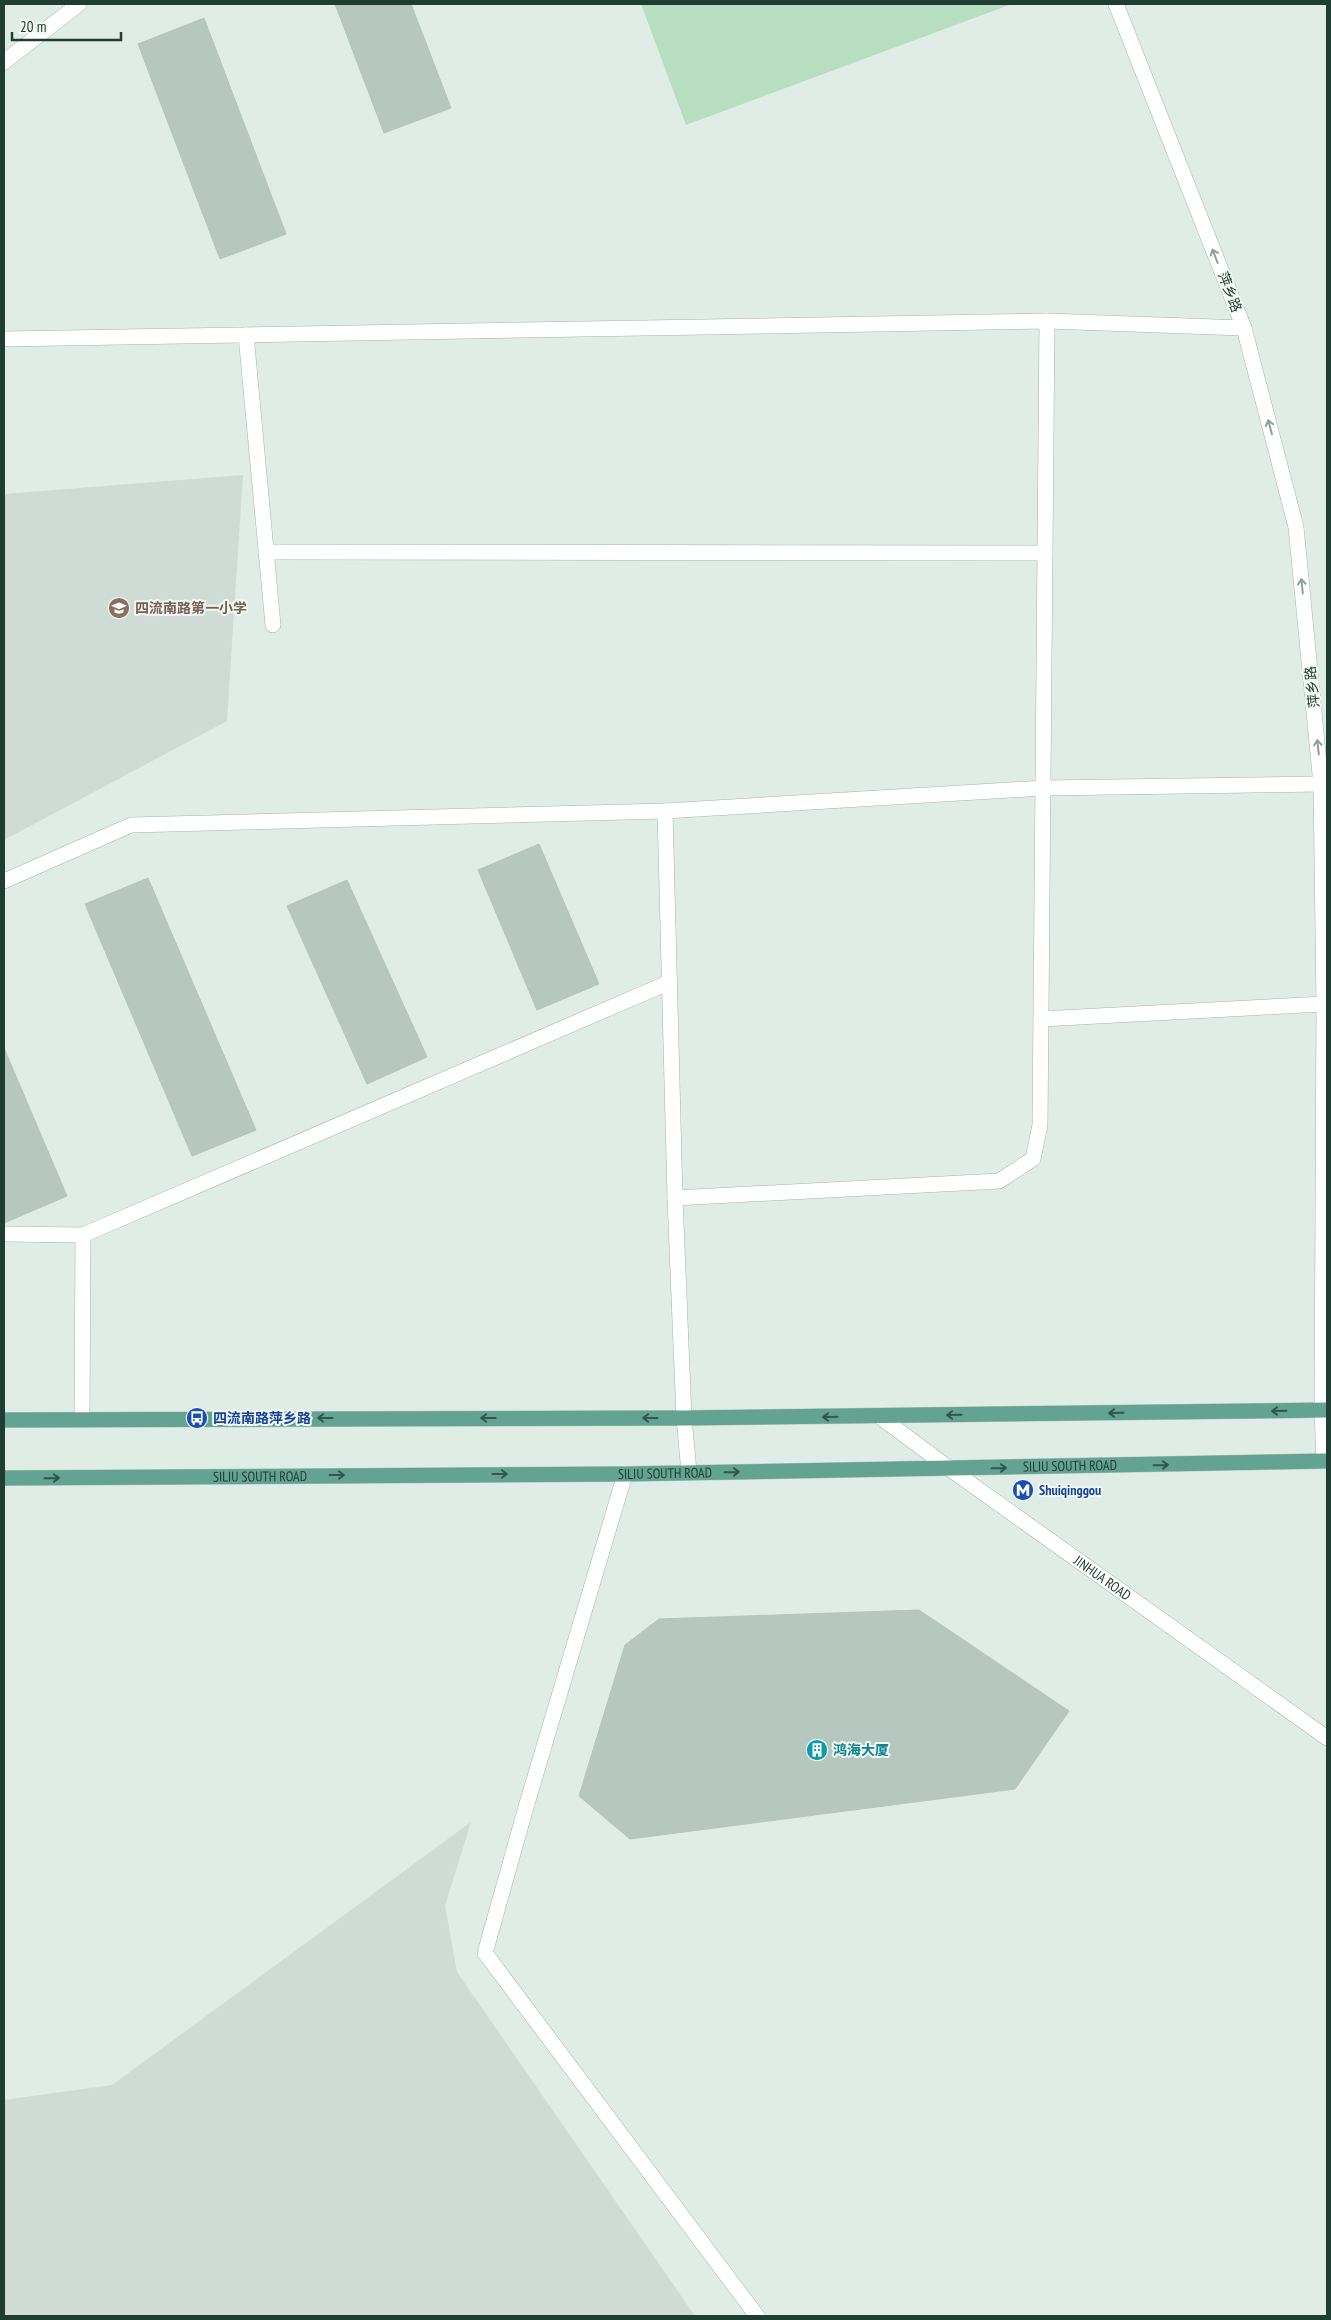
<svg xmlns="http://www.w3.org/2000/svg" width="1331" height="2320" font-family="'PT Sans Narrow','Noto Sans SC',sans-serif">
  <rect width="100%" height="100%" fill="#e0ece6"/>
  <g fill="#cedcd5">
    <path d="M243 475 227 721 4 840V494Z"/>
    <path d="M471 1822 445 1906 457 1972 695 2316H4V2100L112 2085Z"/>
  </g>
  <path fill="#b8dec1" d="M641 4H1012L686 125Z"/>
  <g fill="#b5c7bf" stroke="#b2c6bd">
    <path d="M335 4H411L451 108 384 133Z"/>
    <path d="M204 18 286 234 220 259 138 44Z"/>
    <path d="M539 844 599 984 537 1010 478 870Z"/>
    <path d="M148 878 256 1130 192 1156 85 904Z"/>
    <path d="M347 880 427 1057 367 1084 287 906Z"/>
    <path d="M4 1048 67 1196 4 1223Z"/>
    <path d="M919 1610 1069 1711 1015 1789 630 1839 579 1796 625 1645 659 1619Z"/>
  </g>
  <g fill="none" stroke-linecap="round" stroke-linejoin="round">
    <g stroke="#a3b4ad" stroke-width="16">
      <g id="street">
        <path d="M246 335 273 625"/>
        <path d="M4 339 1047 321 1244 328"/>
        <path d="M266 552 1045 553"/>
        <path d="M665 811 675 1198 684 1418 689 1472"/>
        <path d="M4 881 131 825 665 811 1043 788 1321 784"/>
        <path d="M1041 1019 1324 1004"/>
        <path d="M675 1198 999 1181 1033 1159 1040 1125 1047 321"/>
        <path d="M4 1234 83 1235 670 982"/>
        <path d="M82 1419 83 1235"/>
        <path d="M625 1474 526 1807 485 1953 757 2316"/>
      </g>
    </g>
    <g stroke="#9eb8ae" stroke-width="16">
      <g id="secondary">
        <path d="M1116 4 1244 328 1296 527 1321 784 1324 1004 1322 1410 1324 1461"/>
        <path d="M4 62 79 4"/>
        <path id="s1" d="M879 1416 950 1469 1327 1738"/>
      </g>
    </g>
    <g stroke="#c1c9c6" stroke-width="16">
      <g id="primary">
        <path d="M4 1420 684 1418 1327 1410"/>
        <path id="s2" d="M4 1478 625 1474 1327 1461"/>
      </g>
    </g>
    <use href="#street" stroke="#fff" stroke-width="15"/>
    <use href="#secondary" stroke="#fff" stroke-width="15"/>
    <use href="#primary" stroke="#63a391" stroke-width="15"/>
  </g>
  <defs><path id="oneway-shaft" d="M-6 0H5M1.5-3L5.5 0L1.5 3" fill="none" stroke-width="1.6" stroke-linecap="round" stroke-linejoin="round" transform="scale(1.25)"/></defs>
  <g stroke="#909e9a">
    <use href="#oneway-shaft" transform="translate(1215 256) rotate(-111)"/>
    <use href="#oneway-shaft" transform="translate(1270 427) rotate(-105)"/>
    <use href="#oneway-shaft" transform="translate(1302 586) rotate(-96)"/>
    <use href="#oneway-shaft" transform="translate(1318 747) rotate(-96)"/>
  </g>
  <g stroke="#31564b">
    <use href="#oneway-shaft" transform="translate(1279 1411) rotate(179)"/>
    <use href="#oneway-shaft" transform="translate(1116 1413) rotate(179)"/>
    <use href="#oneway-shaft" transform="translate(954 1415) rotate(179)"/>
    <use href="#oneway-shaft" transform="translate(830 1417) rotate(179)"/>
    <use href="#oneway-shaft" transform="translate(325 1418) rotate(-180)"/>
    <use href="#oneway-shaft" transform="translate(488 1418) rotate(-180)"/>
    <use href="#oneway-shaft" transform="translate(650 1418) rotate(-180)"/>
    <use href="#oneway-shaft" transform="translate(1161 1465) rotate(-1)"/>
    <use href="#oneway-shaft" transform="translate(999 1468) rotate(-1)"/>
    <use href="#oneway-shaft" transform="translate(732 1472) rotate(-1)"/>
    <use href="#oneway-shaft" transform="translate(500 1474)"/>
    <use href="#oneway-shaft" transform="translate(337 1475)"/>
    <use href="#oneway-shaft" transform="translate(52 1478) rotate(-1)"/>
  </g>
  <defs>
    <g id="school-disc" transform="scale(1.125)"><circle r="9.5" fill="#8d6e63" stroke="#f1f8f4"/><path d="M0-5L7-2L0 1L-7-2ZM-4 1L0 2.5L4 1V4Q0 6-4 4Z" fill="#fff"/></g>
    <g id="bus-disc" transform="scale(1.125)"><circle r="9.5" fill="#1a4fb4" stroke="#f1f8f4"/><path d="M-5-6H5V4H4V6H2V4H-2V6H-4V4H-5ZM-3.5-4V0h7V-4ZM-3.5 1.2v1.5H-2V1.2ZM2 1.2v1.5H3.5V1.2Z" fill="#fff"/></g>
    <g id="metro-disc" transform="scale(1.125)"><circle r="9.5" fill="#1a4fb4" stroke="#f1f8f4"/><path d="M-5.5 5V-5H-3L0 0L3-5H5.5V5H3V-.5L0 4L-3-.5V5Z" fill="#fff"/></g>
    <g id="building-disc" transform="scale(1.125)"><circle r="9.5" fill="#0f9aa8" stroke="#f1f8f4"/><path d="M-4-6H4V6H1V3H-1V6H-4ZM-2.5-4.3h1.7v1.8h-1.7ZM.8-4.3h1.7v1.8H.8ZM-2.5-1h1.7V.8h-1.7ZM.8-1h1.7V.8H.8Z" fill="#fff"/></g>
  </defs>
  <g fill-rule="evenodd">
    <use href="#school-disc" x="119" y="608"/>
    <use href="#bus-disc" x="197" y="1418"/>
    <use href="#metro-disc" x="1023" y="1490"/>
    <use href="#building-disc" x="817" y="1750"/>
  </g>
  <g text-anchor="middle" stroke-width="4" stroke-linejoin="round" paint-order="stroke">
    <g font-size="14" fill="#203d34" stroke="#f1f8f4">
      <text transform="translate(1230 292) rotate(69)" y="5">萍乡路</text>
      <text transform="translate(1312 687) rotate(-96)" y="5">萍乡路</text>
      <text dy="5" stroke="none"><textPath href="#s2" startOffset="1066">SILIU SOUTH ROAD</textPath></text>
      <text dy="5" stroke="none"><textPath href="#s2" startOffset="661">SILIU SOUTH ROAD</textPath></text>
      <text dy="5" stroke="none"><textPath href="#s2" startOffset="256">SILIU SOUTH ROAD</textPath></text>
      <text dy="5" stroke="none"><textPath href="#s1" startOffset="276">JINHUA ROAD</textPath></text>
    </g>
    <g font-size="14" font-weight="bold" fill="#785e54" stroke="#f1f8f4" text-anchor="start">
      <text x="135" y="613">四流南路第一小学</text>
    </g>
    <g font-size="14" font-weight="bold" fill="#164399" stroke="#f1f8f4" text-anchor="start">
      <text x="213" y="1423">四流南路萍乡路</text>
      <text x="1039" y="1495">Shuiqinggou</text>
    </g>
    <g font-size="14" font-weight="bold" fill="#0d838f" stroke="#f1f8f4" text-anchor="start">
      <text x="833" y="1755">鸿海大厦</text>
    </g>
  </g>
  <rect width="1331" height="2320" fill="none" stroke="#203d34" stroke-width="10"/>
  <path d="M12 32v8h109v-8" fill="none" stroke="#203d34" stroke-width="2.5"/>
  <text x="20" y="32" font-size="15" fill="#203d34" stroke="#f1f8f4" stroke-width="4" paint-order="stroke">20 m</text>
</svg>
